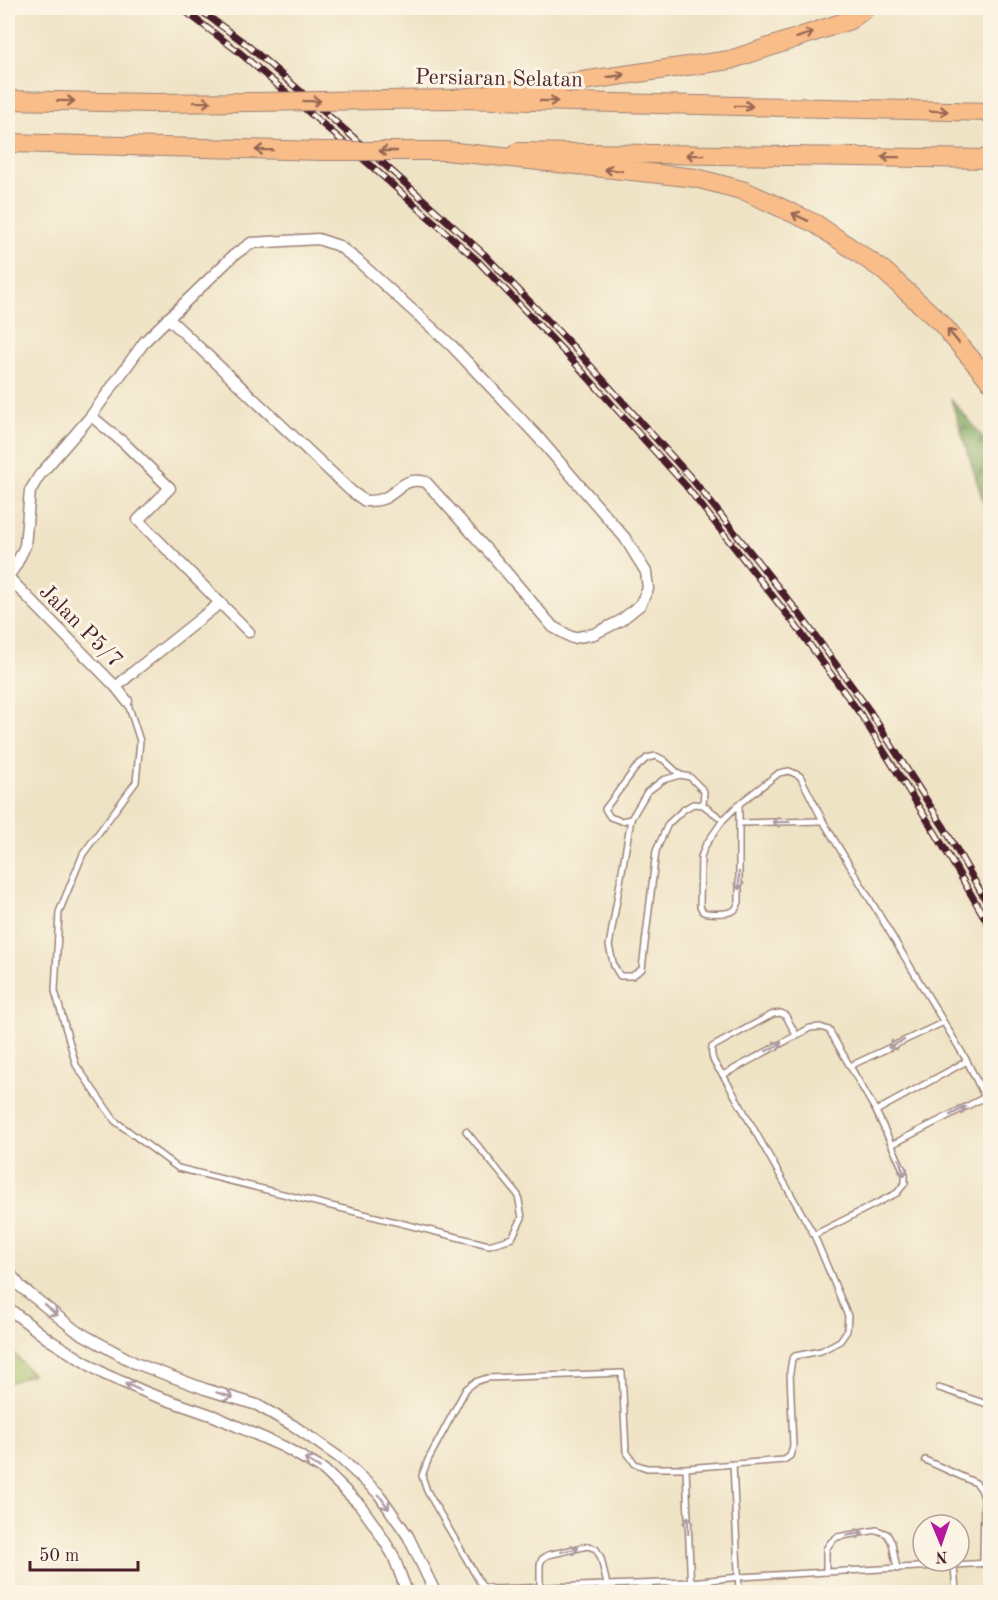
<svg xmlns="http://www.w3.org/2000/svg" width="998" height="1600" font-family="'Old Standard TT',serif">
  <defs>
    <pattern id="forest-firs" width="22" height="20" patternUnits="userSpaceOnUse" patternTransform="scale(1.5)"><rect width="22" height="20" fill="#84a95f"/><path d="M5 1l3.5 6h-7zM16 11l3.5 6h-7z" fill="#6e894f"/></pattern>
    <pattern id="park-crowns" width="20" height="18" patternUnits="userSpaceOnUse" patternTransform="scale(1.5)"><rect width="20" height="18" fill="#a6c36b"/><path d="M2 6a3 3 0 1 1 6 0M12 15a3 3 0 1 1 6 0" fill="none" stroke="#90a75d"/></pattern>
  </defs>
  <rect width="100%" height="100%" fill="#fcf5e5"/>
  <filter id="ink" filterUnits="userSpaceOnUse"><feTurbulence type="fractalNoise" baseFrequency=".0167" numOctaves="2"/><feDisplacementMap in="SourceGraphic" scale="12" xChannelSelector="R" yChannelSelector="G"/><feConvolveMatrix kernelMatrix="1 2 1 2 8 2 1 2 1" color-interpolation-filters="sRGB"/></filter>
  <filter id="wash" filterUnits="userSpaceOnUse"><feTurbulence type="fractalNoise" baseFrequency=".008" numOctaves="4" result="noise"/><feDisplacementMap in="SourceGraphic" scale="24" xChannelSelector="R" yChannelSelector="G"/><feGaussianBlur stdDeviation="1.35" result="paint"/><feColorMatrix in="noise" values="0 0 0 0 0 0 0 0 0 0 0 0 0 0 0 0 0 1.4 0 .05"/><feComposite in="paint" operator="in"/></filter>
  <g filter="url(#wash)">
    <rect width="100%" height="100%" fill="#efe3c5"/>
    <path fill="url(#forest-firs)" stroke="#676445" stroke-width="1.5" d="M951 399 990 446V523Z"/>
    <path fill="url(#park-crowns)" stroke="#78714b" stroke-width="1.5" d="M8 1347 32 1374 8 1383Z"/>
  </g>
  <g filter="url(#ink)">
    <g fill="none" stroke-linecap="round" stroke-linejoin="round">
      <g stroke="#9c8178" stroke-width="8">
        <g id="service">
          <path d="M127 701 140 741 136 782 83 854 59 912 55 991 76 1065 115 1121 178 1168 489 1245 512 1238 522 1218 518 1195 466 1131"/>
          <path d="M739 804V902C737 906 737 909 733 911 727 914 709 914 703 912L700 906 701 857 705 846 723 820 739 804 779 773 789 771 800 776 823 821 967 1061 990 1108"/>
          <path d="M703 805 704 791 690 777 680 775 663 780 647 792 631 819 609 946 614 966 620 976H632L642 969 656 851 668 824 683 810 693 804 703 805 723 820"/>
          <path d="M631 819 621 821 610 817 605 809 635 769 647 758 656 756 664 760 680 775"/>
          <path d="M739 823 823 821"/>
          <path d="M796 1035 786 1016 781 1013 773 1014 712 1047C710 1059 716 1066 723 1075L814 1235 848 1316 847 1331 840 1341 821 1351 795 1356 792 1359 790 1372 793 1446 790 1456 784 1460 686 1468H647L635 1464 626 1451 622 1373 487 1378 475 1382 466 1389 428 1460 422 1476 427 1491 482 1586 493 1589 691 1582 739 1577 990 1563"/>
          <path d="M850 1066 942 1023"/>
          <path d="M723 1075 810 1028 820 1027 829 1030 876 1111 905 1174V1183L897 1193 814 1235"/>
          <path d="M876 1111 967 1061"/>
          <path d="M893 1144 985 1097"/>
          <path d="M939 1388 990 1405"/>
          <path d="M925 1460 976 1483 981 1489 984 1498 983 1564"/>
          <path d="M733 1464 739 1592"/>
          <path d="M686 1468 691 1592"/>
          <path d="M954 1566 956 1592"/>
          <path d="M826 1572V1549L831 1542 837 1537 877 1530 887 1534 892 1543 897 1569"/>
          <path d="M540 1588V1565L542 1559 548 1555 588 1546 596 1549 601 1558 607 1585"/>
        </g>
      </g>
      <g stroke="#9c8178" stroke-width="13">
        <g id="minor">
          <path d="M91 416 124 443 170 488 138 520 249 632"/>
          <path d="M8 577 16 565 25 546 30 491 39 476 91 416 145 341 234 255 251 243 318 239 339 246 357 260 452 346 538 437 625 538 646 572 648 589 640 605 620 621 594 634 573 638 553 627 496 560 426 482C403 477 402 489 385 498 379 501 371 501 365 501L351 491 168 318"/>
          <path d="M8 577 116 687 127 701"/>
          <path d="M116 687 132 673 220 603"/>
          <path d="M8 1271 21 1287 75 1330 135 1363 205 1389 257 1405 294 1426 340 1458 378 1493 408 1536 435 1592"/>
          <path d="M8 1308 48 1339 104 1374 150 1394 214 1416 284 1447 324 1470 360 1505 375 1526 393 1555 407 1592"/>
        </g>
      </g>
      <g stroke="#9c8178" stroke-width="20">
        <g id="primary">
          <path d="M8 100 152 103 253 102"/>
          <path d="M386 100 454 99 990 112"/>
          <path d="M8 143 322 151"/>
          <path d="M518 152 990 159"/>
        </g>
      </g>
      <g stroke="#9c8178" stroke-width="20">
        <g id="trunk">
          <path d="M454 99 730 60 850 20 866 8"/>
          <path d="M446 151 696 178 745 191 816 224 883 270 941 323 990 381"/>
        </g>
      </g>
      <use href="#service" stroke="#fff" stroke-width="5"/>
      <use href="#minor" stroke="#fff" stroke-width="10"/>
      <use href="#primary" stroke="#f8bd88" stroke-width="18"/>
      <use href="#trunk" stroke="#f8bd88" stroke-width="18"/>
      <g stroke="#4a1f2b" stroke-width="7">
        <g id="rail">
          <path d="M181 8 239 52 369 164 478 261 573 361 686 486 793 622 861 715 936 834 990 927"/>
          <path d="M197 8 246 44 376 157 484 254 580 354 693 480 801 616 869 710 945 829 990 908"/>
        </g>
      </g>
      <use href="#rail" stroke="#fcf5e5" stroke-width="4.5" stroke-dasharray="14" stroke-linecap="butt"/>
      <g stroke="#9c8178" stroke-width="20" stroke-linecap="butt">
        <g id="primary-bridge">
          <path d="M253 102 386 100"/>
          <path d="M322 151H446"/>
        </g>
      </g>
      <use href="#primary-bridge" stroke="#f8bd88" stroke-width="18"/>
    </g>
    <defs><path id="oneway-shaft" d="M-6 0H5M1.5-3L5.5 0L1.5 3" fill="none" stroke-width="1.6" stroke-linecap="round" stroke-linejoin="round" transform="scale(1.5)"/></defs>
    <g stroke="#986655">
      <use href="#oneway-shaft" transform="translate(805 35) rotate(-19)"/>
      <use href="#oneway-shaft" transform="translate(616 76) rotate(-8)"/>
      <use href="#oneway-shaft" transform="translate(66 101) rotate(1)"/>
      <use href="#oneway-shaft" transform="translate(312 101) rotate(-1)"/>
      <use href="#oneway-shaft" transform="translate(549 101) rotate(1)"/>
      <use href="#oneway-shaft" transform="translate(202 102) rotate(-1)"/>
      <use href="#oneway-shaft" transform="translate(744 106) rotate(1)"/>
      <use href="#oneway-shaft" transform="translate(939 111) rotate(1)"/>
      <use href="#oneway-shaft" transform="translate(264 150) rotate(-179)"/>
      <use href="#oneway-shaft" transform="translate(388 151) rotate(-180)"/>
      <use href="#oneway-shaft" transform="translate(695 155) rotate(-179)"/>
      <use href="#oneway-shaft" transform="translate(890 157) rotate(-179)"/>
      <use href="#oneway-shaft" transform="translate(613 170) rotate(-174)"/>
      <use href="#oneway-shaft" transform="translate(800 217) rotate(-155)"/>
      <use href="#oneway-shaft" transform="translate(953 336) rotate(-130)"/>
    </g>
    <g stroke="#ae9aa0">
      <use href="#oneway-shaft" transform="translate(781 822) rotate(179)"/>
      <use href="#oneway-shaft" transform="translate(739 881) rotate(90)"/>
      <use href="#oneway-shaft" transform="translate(896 1044) rotate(155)"/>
      <use href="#oneway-shaft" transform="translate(774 1047) rotate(-28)"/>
      <use href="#oneway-shaft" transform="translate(958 1111) rotate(-27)"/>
      <use href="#oneway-shaft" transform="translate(902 1168) rotate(72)"/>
      <use href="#oneway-shaft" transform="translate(51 1310) rotate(39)"/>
      <use href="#oneway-shaft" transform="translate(133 1387) rotate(-156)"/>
      <use href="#oneway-shaft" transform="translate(225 1395) rotate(17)"/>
      <use href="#oneway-shaft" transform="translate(312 1463) rotate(-150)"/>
      <use href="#oneway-shaft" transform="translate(384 1502) rotate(55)"/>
      <use href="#oneway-shaft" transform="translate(688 1525) rotate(-92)"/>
      <use href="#oneway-shaft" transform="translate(855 1534) rotate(-10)"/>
      <use href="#oneway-shaft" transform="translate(570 1550) rotate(-12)"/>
    </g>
  </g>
  <g text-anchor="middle" stroke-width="6" stroke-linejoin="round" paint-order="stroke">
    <g font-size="22" fill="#4a1f2b" stroke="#fcf5e5">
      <text transform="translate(499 77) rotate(1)" y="8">Persiaran Selatan</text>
      <text transform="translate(82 625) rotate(45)" y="8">Jalan P5/7</text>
    </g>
  </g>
  <rect width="998" height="1600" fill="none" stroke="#fcf5e5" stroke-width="30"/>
  <g transform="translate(941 1543) rotate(178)"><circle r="28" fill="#fcf5e5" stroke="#b59f9b" stroke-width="1.5"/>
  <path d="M0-4.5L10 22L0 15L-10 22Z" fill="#b5179e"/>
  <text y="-9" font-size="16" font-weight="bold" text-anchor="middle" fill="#4a1f2b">N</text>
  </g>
  <path d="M30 1561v9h108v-9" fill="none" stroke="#4a1f2b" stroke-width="3"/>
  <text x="39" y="1561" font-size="18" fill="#4a1f2b" stroke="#fcf5e5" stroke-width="4.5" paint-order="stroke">50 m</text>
</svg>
